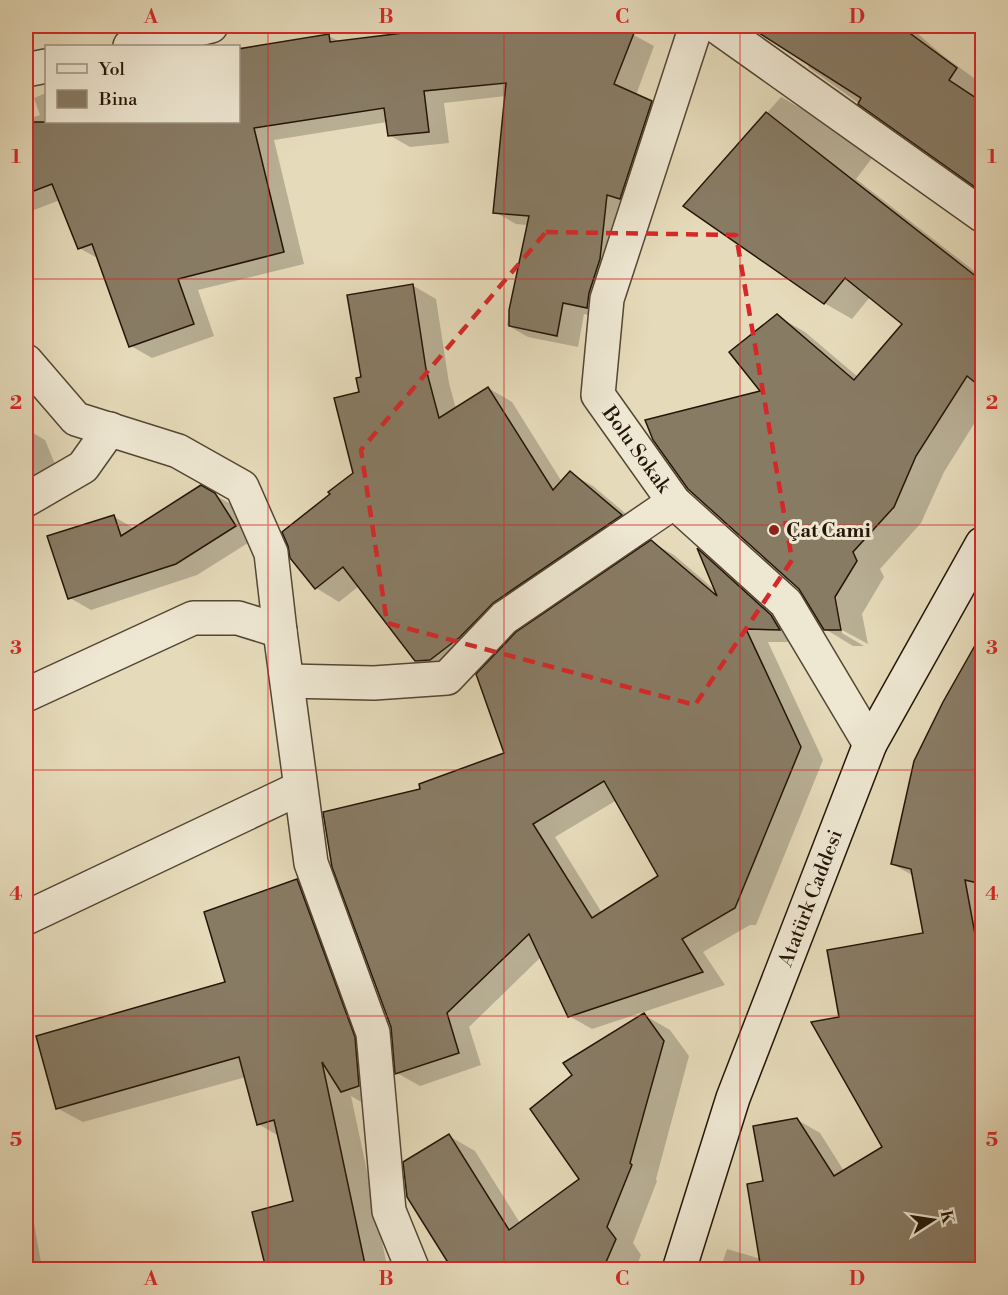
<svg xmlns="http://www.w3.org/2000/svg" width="1008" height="1295" font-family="'Libre Bodoni',serif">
  <rect width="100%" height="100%" fill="#e5dab9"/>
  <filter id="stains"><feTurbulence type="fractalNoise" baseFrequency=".00333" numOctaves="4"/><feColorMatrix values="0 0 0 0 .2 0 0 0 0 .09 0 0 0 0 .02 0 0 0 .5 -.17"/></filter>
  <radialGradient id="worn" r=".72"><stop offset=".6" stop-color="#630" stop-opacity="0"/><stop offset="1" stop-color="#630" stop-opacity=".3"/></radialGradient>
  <g fill="#0003" fill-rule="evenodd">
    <path d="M420 26H632L630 33 654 46 636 95 651 102 672 114 608 319 584 314 578 347 528 337 507 325 528 225 516 224 495 212 506 96 444 103 449 143 410 147 389 135 387 122 274 140 304 264 198 290 214 336 152 358 131 346 99 259 79 248 60 200 26 213V120L40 115 34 98 46 93V122H238L329 36 340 42 420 33Z"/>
    <path d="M752 26H909L941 54 982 84 973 96 982 102V191L808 67 810 64Z"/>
    <path d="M781 97 809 113 872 158 856 179 982 277V411L944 472 921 523 880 569 884 577 862 614 868 644 842 630V633L864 646H853L825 629 800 588 763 392 777 316 805 332 858 377 904 324 870 297 852 319 824 303 685 206ZM832 590H835L842 630 838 626Z"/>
    <path d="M412 285 436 299 449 383 456 409 488 388 512 402 562 482 570 473 593 486 644 529 439 674 416 660 359 586 339 602 316 588 333 494 355 473 362 378Z"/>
    <path d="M26 429 45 440 62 481 26 512Z"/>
    <path d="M201 487 236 507 256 538 197 575 91 610 70 598 113 516 135 529Z"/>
    <path d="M651 542 674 555 716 591 700 551 720 563 794 630 801 642H768L823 760 756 925H750L703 952 725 985 592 1029 569 1016 541 957 469 1027 481 1065 420 1086 397 1073 422 790 506 754ZM617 800 660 876 602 913 555 837Z"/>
    <path d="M982 636V1270H720L727 1249 761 1259 765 1183 796 1119 820 1133 844 1171 884 1147 840 1019 925 935 914 876 892 864 944 704Z"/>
    <path d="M297 881 323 896 380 1053 368 1106 351 1096 388 1270H266L265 1267H267L294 1202 279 1136 258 1124 246 1077 83 1122 57 1108 226 983Z"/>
    <path d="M644 1015 670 1030 689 1056 656 1179 657 1181 633 1243 641 1255 635 1270H438L447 1259 449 1136 475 1151 520 1223 581 1180Z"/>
    <path d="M26 1179 42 1268 34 1270H26Z"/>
  </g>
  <g fill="#887b64" stroke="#241507" stroke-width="1.5" fill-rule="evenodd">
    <path d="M418 26H611L634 33 614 84 652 101 620 199 607 195 600 259 589 293 587 308 563 303 557 336 509 326V310L529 216 493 213 506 83 424 91 429 132 388 136 384 108 254 128 284 252 178 279 194 324 129 347 92 244 78 249 52 184 26 194V122H238V49L329 34 330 42 419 31Z"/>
    <path d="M748 26H900L957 68 949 80 982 102V192L858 104 861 98Z"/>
    <path d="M766 112 982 281V388L967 376 916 456 894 507 853 552 857 561 835 597 841 630H824L799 589 688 489 653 440 645 420 760 391 729 352 777 314 854 380 902 324 845 278 824 304 683 206Z"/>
    <path d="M413 284 426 369 439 418 488 387 553 490 570 471 622 515 493 603 460 637 430 660 415 661 343 567 315 589 290 558 288 546 282 532 330 494 328 492 353 473 334 398 359 392 356 378 361 377 347 295Z"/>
    <path d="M201 485 215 493 236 526 176 564 68 599 47 536 114 515 121 536Z"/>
    <path d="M651 540 717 596 697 548 771 615 780 630 746 629 801 747 735 908 682 939 703 972 568 1017 529 934 447 1013 459 1053 395 1074 391 1027 332 867 323 812 420 789 419 784 504 753 476 674 516 632ZM604 781 658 876 592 918 533 824Z"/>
    <path d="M982 633V884L965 880 982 972V1269H761L747 1184 763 1181 753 1126 797 1118 834 1176 882 1147 811 1022 839 1017 827 950 923 933 911 869 891 864 914 761 943 702Z"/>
    <path d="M297 879 355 1037 359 1086 341 1092 322 1062 366 1269H266L252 1212 293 1201 274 1120 257 1125 239 1057 56 1109 36 1036 225 982 204 912Z"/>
    <path d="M644 1013 664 1041 630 1163 632 1165 607 1227 616 1239 603 1269H452L407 1197 403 1162 449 1134 509 1230 579 1179 530 1109 572 1075 563 1063Z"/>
  </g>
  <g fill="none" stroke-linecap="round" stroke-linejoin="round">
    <g stroke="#544634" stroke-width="36">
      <g id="street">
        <path d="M696 26 607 299 598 395 674 502 786 603 870 744"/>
        <path d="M716 26 982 215"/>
        <path d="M130 46 211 26"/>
        <path d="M26 70 46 66"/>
        <path d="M26 361 76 419 178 451 242 487 271 553 280 631 311 863 373 1033 389 1211 413 1270"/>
        <path d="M26 500 83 467 110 429"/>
        <path d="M288 681 374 683 447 678 504 618 674 502"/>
        <path d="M26 695 193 618H238L280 631"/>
        <path d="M26 918 300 788"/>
      </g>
    </g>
    <g stroke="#241507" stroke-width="36">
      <path id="secondary" d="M679 1270 733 1098 870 744 982 544"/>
    </g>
    <use href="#street" stroke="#eee7d2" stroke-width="33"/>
    <use href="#secondary" stroke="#eee7d2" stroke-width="33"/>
  </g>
  <path fill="none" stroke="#d62828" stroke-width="4.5" stroke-dasharray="12 8" stroke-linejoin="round" d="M546 232 736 235 792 560 695 705 387 623 361 450Z"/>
  <path fill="none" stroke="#d62828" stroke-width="1.5" stroke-opacity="0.55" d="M268 26V1270M504 26V1270M740 26V1270M26 279H982M26 525H982M26 770H982M26 1016H982"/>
  <circle fill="#8f2418" stroke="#eee7d2" stroke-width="2" cx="774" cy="530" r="6"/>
  <g text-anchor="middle" stroke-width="6" stroke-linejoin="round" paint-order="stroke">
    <g font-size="20" fill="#241507" stroke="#eee7d2">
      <text transform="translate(637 449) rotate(54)" y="7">Bolu Sokak</text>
      <text transform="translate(810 898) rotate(-69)" y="7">Atatürk Caddesi</text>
    </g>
    <g font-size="20" font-weight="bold" fill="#241507" stroke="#eee7d2" text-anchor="start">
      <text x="786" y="537">Çat Cami</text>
    </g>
  </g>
  <rect width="1008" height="1295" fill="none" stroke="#e5dab9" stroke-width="66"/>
  <rect x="45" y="45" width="195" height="78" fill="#eee7d2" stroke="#9d9381" stroke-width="1.5"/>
  <rect x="57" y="64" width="30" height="9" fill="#eee7d2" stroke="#9d9381" stroke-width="1.5"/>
  <text x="99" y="75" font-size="18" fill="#241507">Yol</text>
  <rect x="57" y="90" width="30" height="18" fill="#887b64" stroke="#9d9381" stroke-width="1.5"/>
  <text x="99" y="105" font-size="18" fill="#241507">Bina</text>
  <g transform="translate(933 1220) rotate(78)" stroke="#eee7d2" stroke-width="4.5" paint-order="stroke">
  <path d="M0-4.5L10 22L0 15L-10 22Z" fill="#241507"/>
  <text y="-9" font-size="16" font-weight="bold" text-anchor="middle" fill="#241507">K</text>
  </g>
  <rect x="33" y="33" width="942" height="1229" fill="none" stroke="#d62828" stroke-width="2"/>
  <g font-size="20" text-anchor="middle" font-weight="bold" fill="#d62828">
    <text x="151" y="23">A</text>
    <text x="386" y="23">B</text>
    <text x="622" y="23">C</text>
    <text x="857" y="23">D</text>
    <text x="16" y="163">1</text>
    <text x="992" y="163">1</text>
    <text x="16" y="409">2</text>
    <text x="992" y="409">2</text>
    <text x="16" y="654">3</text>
    <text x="992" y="654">3</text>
    <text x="16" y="900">4</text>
    <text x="992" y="900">4</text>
    <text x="16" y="1146">5</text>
    <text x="992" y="1146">5</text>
    <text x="151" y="1285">A</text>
    <text x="386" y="1285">B</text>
    <text x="622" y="1285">C</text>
    <text x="857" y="1285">D</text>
  </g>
  <rect width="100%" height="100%" filter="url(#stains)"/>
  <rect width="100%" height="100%" fill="url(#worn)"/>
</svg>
